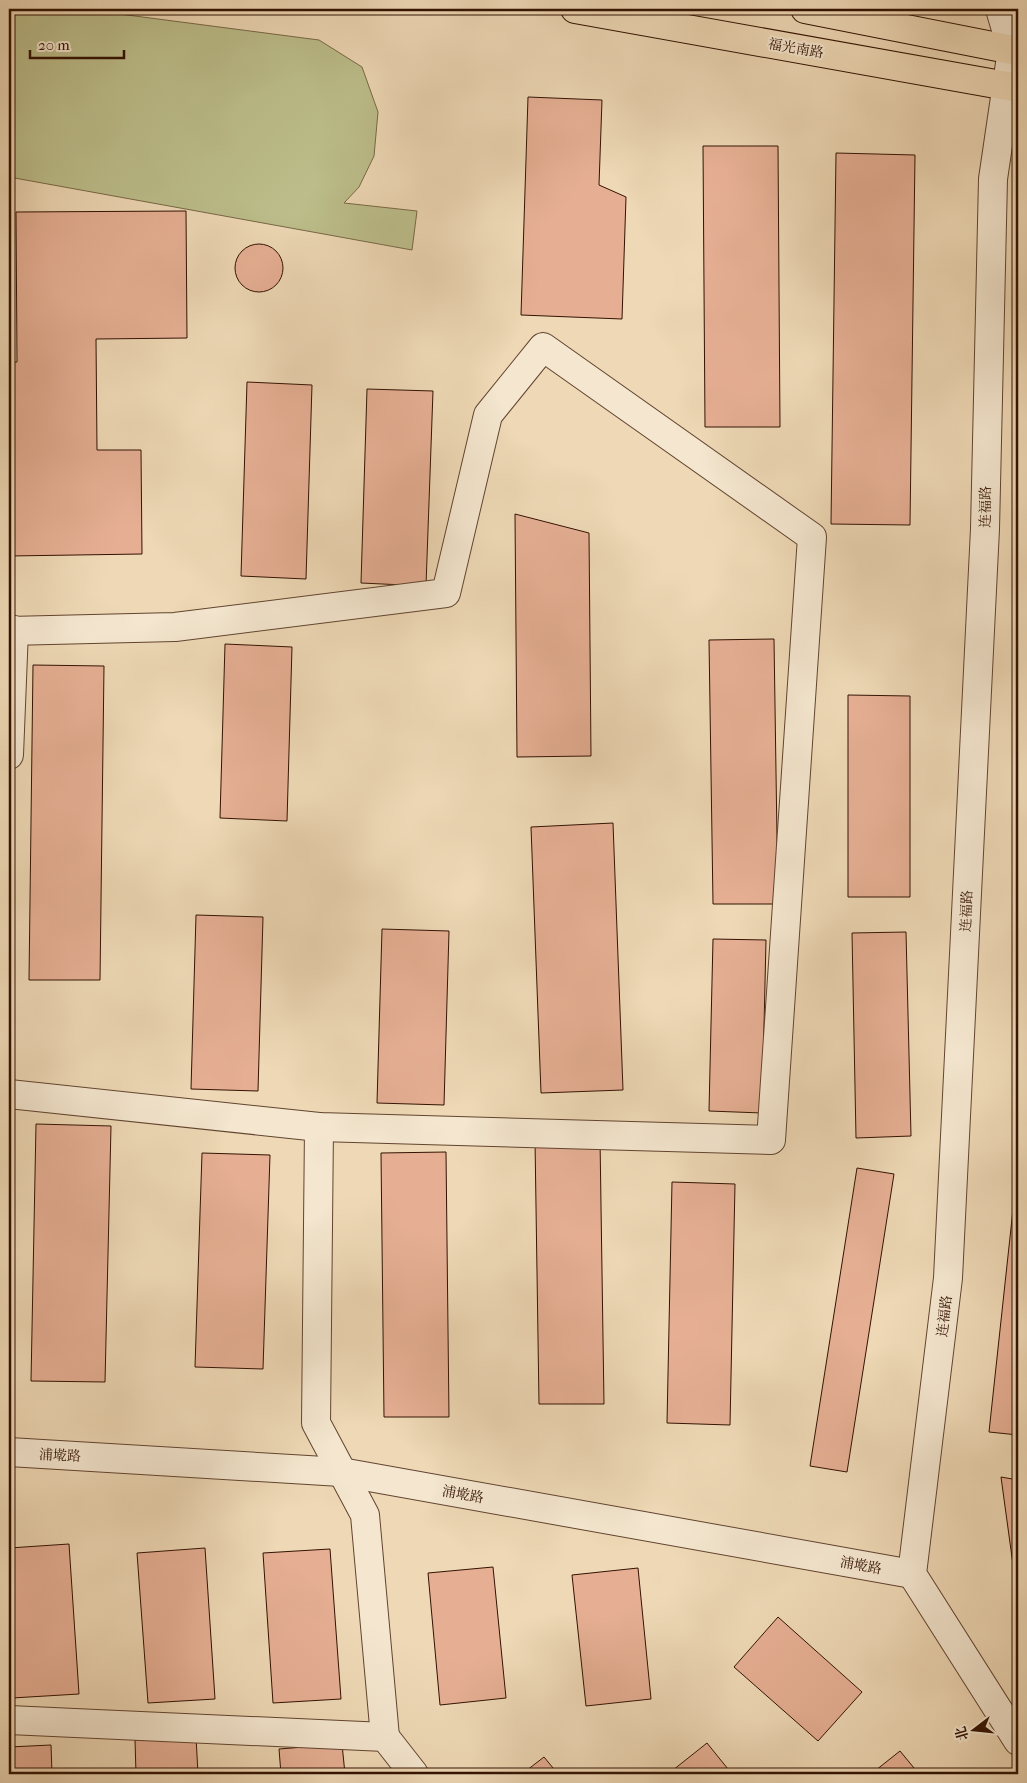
<svg xmlns="http://www.w3.org/2000/svg" width="1027" height="1783" font-family="'IM FELL French Canon','Noto Serif SC',serif">
  <rect width="100%" height="100%" fill="#eed8b5"/>
  <filter id="stains"><feTurbulence type="fractalNoise" baseFrequency=".004" numOctaves="4"/><feColorMatrix values="0 0 0 0 .2 0 0 0 0 .09 0 0 0 0 .02 0 0 0 .5 -.17"/></filter>
  <radialGradient id="worn" r=".72"><stop offset=".6" stop-color="#630" stop-opacity="0"/><stop offset="1" stop-color="#630" stop-opacity=".3"/></radialGradient>
  <path fill="#bcbe8b" stroke="#786846" d="M9 9H81L319 40 362 67 378 112 374 156 359 187 344 203 417 211 412 250 9 177Z"/>
  <g fill="#e6af94" stroke="#331202">
    <path d="M528 97 602 100 599 185 626 197 622 319 521 315Z"/>
    <path d="M703 146H778L780 427H705Z"/>
    <path d="M836 153 915 155 910 525 831 524Z"/>
    <path d="M186 211 187 338 96 339 97 450H141L142 554 9 556V362H17L16 212Z"/>
    <circle cx="259" cy="268" r="24"/>
    <path d="M247 382 312 385 306 579 241 576Z"/>
    <path d="M367 389 433 391 426 586 361 583Z"/>
    <path d="M515 514 589 533 591 756 517 757Z"/>
    <path d="M774 639 778 904H713L709 640Z"/>
    <path d="M225 644 292 647 287 821 220 818Z"/>
    <path d="M33 665 104 666 100 980H29Z"/>
    <path d="M848 695 910 696V897H848Z"/>
    <path d="M613 823 623 1090 541 1093 531 827Z"/>
    <path d="M196 915 263 917 258 1091 191 1089Z"/>
    <path d="M382 929 449 931 444 1105 377 1103Z"/>
    <path d="M906 932 911 1136 856 1138 852 933Z"/>
    <path d="M713 939 766 940 762 1113 709 1111Z"/>
    <path d="M36 1124 111 1126 105 1382 31 1381Z"/>
    <path d="M600 1139 604 1404H539L535 1140Z"/>
    <path d="M446 1152 449 1417H384L381 1153Z"/>
    <path d="M202 1153 270 1155 263 1369 195 1367Z"/>
    <path d="M1018 1163V1435L989 1432Z"/>
    <path d="M857 1168 894 1174 847 1472 810 1466Z"/>
    <path d="M672 1182 735 1184 730 1425 667 1423Z"/>
    <path d="M1001 1477 1018 1480V1596L1017 1594Z"/>
    <path d="M69 1544 79 1694 12 1698 9 1645V1548Z"/>
    <path d="M205 1548 215 1699 148 1703 137 1553Z"/>
    <path d="M330 1549 341 1699 273 1703 263 1553Z"/>
    <path d="M493 1567 506 1698 440 1705 428 1573Z"/>
    <path d="M638 1568 651 1699 586 1706 572 1575Z"/>
    <path d="M778 1617 862 1692 818 1741 734 1667Z"/>
    <path d="M196 1737 198 1774H136L135 1740Z"/>
    <path d="M707 1743 732 1774H668Z"/>
    <path d="M342 1744 345 1774H281L279 1749Z"/>
    <path d="M51 1745 52 1774H9V1747Z"/>
    <path d="M900 1751 919 1774H871Z"/>
    <path d="M544 1757 558 1774H522Z"/>
  </g>
  <g fill="none" stroke-linecap="round" stroke-linejoin="round">
    <g stroke="#62442f" stroke-width="30">
      <g id="minor">
        <path d="M1000 9 1012 50 993 179 985 529 948 1278 912 1574 1018 1741"/>
        <path d="M9 631 175 627 446 593 488 415 543 347 812 537 771 1140 319 1127 9 1094"/>
        <path d="M9 755 14 630"/>
        <path d="M319 1127 316 1423 365 1515 385 1737"/>
        <path d="M9 1452 341 1472 912 1574"/>
        <path d="M9 1720 385 1737 414 1774"/>
      </g>
    </g>
    <g stroke="#331202" stroke-width="30">
      <g id="major">
        <path d="M575 9 1018 88"/>
        <path d="M805 9 1018 51"/>
      </g>
    </g>
    <use href="#minor" stroke="#f4e6cf" stroke-width="28"/>
    <use href="#major" stroke="#eed8b5" stroke-width="28"/>
  </g>
  <g text-anchor="middle" stroke-width="4" stroke-linejoin="round" paint-order="stroke">
    <g font-size="14" fill="#331202" stroke="#f4e6cf">
      <text transform="translate(796 48) rotate(10)" y="5">福光南路</text>
      <text transform="translate(985 507) rotate(-89)" y="5">连福路</text>
      <text transform="translate(966 911) rotate(-87)" y="5">连福路</text>
      <text transform="translate(944 1316) rotate(-83)" y="5">连福路</text>
      <text transform="translate(60 1455) rotate(3)" y="5">浦墘路</text>
      <text transform="translate(463 1494) rotate(10)" y="5">浦墘路</text>
      <text transform="translate(861 1565) rotate(10)" y="5">浦墘路</text>
    </g>
  </g>
  <rect width="1027" height="1783" fill="none" stroke="#eed8b5" stroke-width="30"/>
  <rect x="10" y="10" width="1007" height="1763" fill="none" stroke="#331202" stroke-width="2.5"/>
  <rect x="15" y="15" width="997" height="1753" fill="none" stroke="#331202"/>
  <g transform="translate(974 1730) rotate(254)" stroke="#f4e6cf" stroke-width="4" paint-order="stroke">
  <path d="M0-4L9 19L0 12L-9 19Z" fill="#331202"/>
  <text y="-8" font-size="14" font-weight="bold" text-anchor="middle" fill="#331202">北</text>
  </g>
  <path d="M30 50v8h94v-8" fill="none" stroke="#331202" stroke-width="2.5"/>
  <text x="38" y="50" font-size="15" fill="#331202" stroke="#f4e6cf" stroke-width="4" paint-order="stroke">20 m</text>
  <rect width="100%" height="100%" filter="url(#stains)"/>
  <rect width="100%" height="100%" fill="url(#worn)"/>
</svg>
